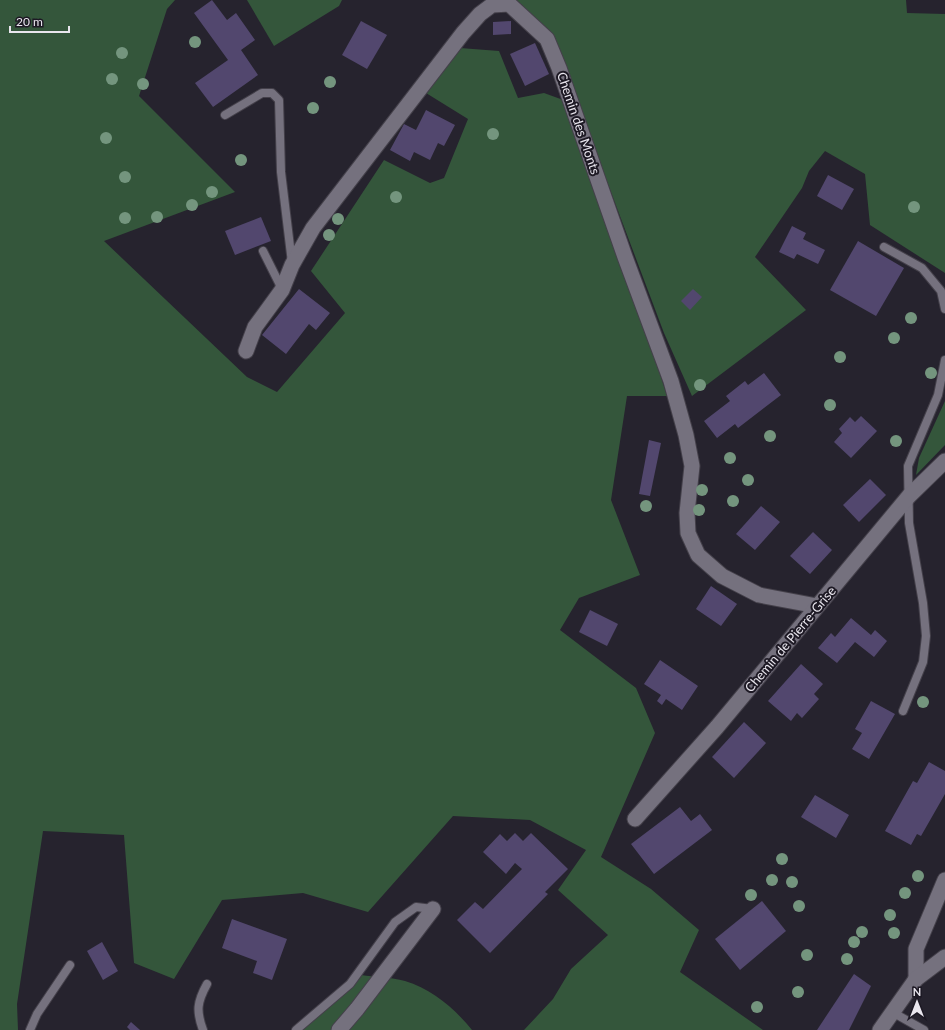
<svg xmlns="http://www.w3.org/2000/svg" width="945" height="1030" font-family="Lato,sans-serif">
  <rect width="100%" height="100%" fill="#26232e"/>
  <g fill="#34563b">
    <path d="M0 0H175L167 9 139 96 235 192 104 241 247 377 277 392 345 313 311 271 384 160 430 183 444 178 468 119 426 93 460 48 499 51 518 98 544 93 566 101 593 164 667 396H627L611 500 640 575 579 598 560 630 636 688 655 733 601 857 651 889 699 930 680 972 763 1030H524L553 999 571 969 608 935 558 890 586 850 530 820 453 816 368 912 303 893 222 900 174 979 134 963 124 835 43 831 17 1004 18 1030H0Z"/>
    <path d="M247 0H342L339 6 274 46Z"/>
    <path d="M505 0H906L907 13 945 14V273L870 225 865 174 825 151 809 171 802 188 755 257 806 310 692 396 664 333 559 54Z"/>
    <path d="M945 401V445L916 475 919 458Z"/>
    <path d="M361 975C375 977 391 977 405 981 432 989 454 1008 472 1030H303Z"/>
  </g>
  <g fill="#52476e">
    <path d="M212 0 227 20 236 13 255 40 241 50 258 75 213 107 195 83 228 60 194 13Z"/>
    <path d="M361 21 387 35 367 69 342 55Z"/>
    <path d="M511 21V34L493 35V22Z"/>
    <path d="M535 43 549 74 525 86 510 54Z"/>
    <path d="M426 110 455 125 444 146 438 143 430 160 414 152 410 161 390 150 404 124 416 130Z"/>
    <path d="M828 175 854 189 842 210 817 196Z"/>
    <path d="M261 217 271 241 235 255 225 231Z"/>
    <path d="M792 226 806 233 803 239 825 250 818 264 797 254 794 259 779 252Z"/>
    <path d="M858 241 904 268 876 316 830 290Z"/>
    <path d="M299 289 330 313 316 330 309 324 286 354 262 335Z"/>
    <path d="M693 289 702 297 690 310 681 301Z"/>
    <path d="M764 373 781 395 738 428 735 424 717 438 704 421 730 401 726 396 745 381 748 385Z"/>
    <path d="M861 416 877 431 851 458 834 442 842 433 839 429 850 417 855 422Z"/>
    <path d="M649 440 661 443 650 496 639 494Z"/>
    <path d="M870 479 886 495 859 522 843 505Z"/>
    <path d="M761 506 780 522 755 550 736 534Z"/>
    <path d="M813 532 832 550 810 574 790 556Z"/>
    <path d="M711 586 737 604 721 626 696 609Z"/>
    <path d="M590 610 618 624 607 646 579 632Z"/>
    <path d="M851 618 871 635 875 630 887 641 874 657 855 642 837 663 818 648 831 633 835 637Z"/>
    <path d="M660 660 698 686 682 710 666 699 662 705 657 701 661 695 644 684Z"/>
    <path d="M801 664 823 684 814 694 819 699 802 718 797 713 791 721 768 701Z"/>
    <path d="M871 701 895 714 869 759 852 749 862 733 855 729Z"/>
    <path d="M744 722 766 743 734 778 712 757Z"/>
    <path d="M929 762 945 771V794L921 836 917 834 911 845 885 831 913 781 917 783Z"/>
    <path d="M815 795 849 815 836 838 801 817Z"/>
    <path d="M680 807 691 821 700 814 712 830 654 874 631 844Z"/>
    <path d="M515 833 523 841 531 833 568 869 545 892 548 894 490 953 457 920 475 902 483 909 522 869 515 863 506 874 483 852 500 834 507 841Z"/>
    <path d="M762 901 786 931 740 970 715 939Z"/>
    <path d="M232 919 287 939 272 980 253 973 257 961 222 948Z"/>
    <path d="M102 942 118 971 103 980 87 951Z"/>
    <path d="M854 974 871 986 849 1030H817Z"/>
    <path d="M131 1022 140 1030H130L127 1027Z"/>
  </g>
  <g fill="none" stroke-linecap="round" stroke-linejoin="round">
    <g stroke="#44404a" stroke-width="10">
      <g id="service">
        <path d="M225 115 262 93H272L279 100 281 172 292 263"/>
        <path d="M884 247 922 268 941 291 945 309"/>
        <path d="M263 251 282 289"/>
        <path d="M903 711 923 662 926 636 923 603 909 523 908 466 938 395 945 360"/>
        <path d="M892 1012 924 1030"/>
        <path d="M30 1030 37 1014 70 965"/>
        <path d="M203 1030C196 1011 197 1002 207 984"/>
        <path d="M296 1030 350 984 395 922 416 907 433 909"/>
      </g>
    </g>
    <g stroke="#44404a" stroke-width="17">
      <g id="minor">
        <path d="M246 351 255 327 282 290 292 265 313 228 463 33 480 14 492 5 509 4 547 39 559 68 625 257 671 381 686 435 692 466 687 513 688 533 698 555 722 576 759 595 817 606"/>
        <path d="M635 819 717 727 909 496 945 461"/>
        <path d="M916 979V949L945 880"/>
        <path d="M339 1030 357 1009 433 909"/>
        <path d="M880 1030 916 979 945 957"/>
      </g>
    </g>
    <use href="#service" stroke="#75717e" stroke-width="8"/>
    <use href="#minor" stroke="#75717e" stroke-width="15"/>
  </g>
  <g fill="#74957e">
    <circle cx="195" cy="42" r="6"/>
    <circle cx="122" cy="53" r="6"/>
    <circle cx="112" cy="79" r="6"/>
    <circle cx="330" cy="82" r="6"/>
    <circle cx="143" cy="84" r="6"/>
    <circle cx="313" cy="108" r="6"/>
    <circle cx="493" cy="134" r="6"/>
    <circle cx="106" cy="138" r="6"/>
    <circle cx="241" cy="160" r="6"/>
    <circle cx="125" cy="177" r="6"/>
    <circle cx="212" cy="192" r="6"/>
    <circle cx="396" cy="197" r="6"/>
    <circle cx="192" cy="205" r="6"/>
    <circle cx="914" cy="207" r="6"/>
    <circle cx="157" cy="217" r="6"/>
    <circle cx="125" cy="218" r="6"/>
    <circle cx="338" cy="219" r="6"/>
    <circle cx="329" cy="235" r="6"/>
    <circle cx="911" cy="318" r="6"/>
    <circle cx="894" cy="338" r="6"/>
    <circle cx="840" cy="357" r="6"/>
    <circle cx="931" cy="373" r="6"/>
    <circle cx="700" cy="385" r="6"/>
    <circle cx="830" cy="405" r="6"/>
    <circle cx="770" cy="436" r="6"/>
    <circle cx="896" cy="441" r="6"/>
    <circle cx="730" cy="458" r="6"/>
    <circle cx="748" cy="480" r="6"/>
    <circle cx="702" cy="490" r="6"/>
    <circle cx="733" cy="501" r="6"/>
    <circle cx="646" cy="506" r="6"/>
    <circle cx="699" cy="510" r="6"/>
    <circle cx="923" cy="702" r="6"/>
    <circle cx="782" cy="859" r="6"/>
    <circle cx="918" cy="876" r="6"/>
    <circle cx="772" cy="880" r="6"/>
    <circle cx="792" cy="882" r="6"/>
    <circle cx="905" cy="893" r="6"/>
    <circle cx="751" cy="895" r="6"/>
    <circle cx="799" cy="906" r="6"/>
    <circle cx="890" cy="915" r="6"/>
    <circle cx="862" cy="932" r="6"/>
    <circle cx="894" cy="933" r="6"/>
    <circle cx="854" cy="942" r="6"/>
    <circle cx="807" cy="955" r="6"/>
    <circle cx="847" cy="959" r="6"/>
    <circle cx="798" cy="992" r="6"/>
    <circle cx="757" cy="1007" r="6"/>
  </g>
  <g text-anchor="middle" stroke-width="4" stroke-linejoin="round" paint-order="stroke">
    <g font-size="13" fill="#e9e6ee" stroke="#1d1924">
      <text transform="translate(579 123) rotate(71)" y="5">Chemin des Monts</text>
      <text transform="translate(790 639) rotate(-50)" y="5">Chemin de Pierre-Grise</text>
    </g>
  </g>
  <g transform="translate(917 1002)" stroke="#1d1924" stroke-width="3" paint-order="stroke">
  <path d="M0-3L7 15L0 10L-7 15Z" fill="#e9e6ee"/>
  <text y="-6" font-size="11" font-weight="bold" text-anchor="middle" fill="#e9e6ee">N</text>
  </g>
  <path d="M10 26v6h59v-6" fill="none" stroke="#e9e6ee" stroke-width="2"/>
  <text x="16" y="26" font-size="12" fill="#e9e6ee" stroke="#1d1924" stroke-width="3" paint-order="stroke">20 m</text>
</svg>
